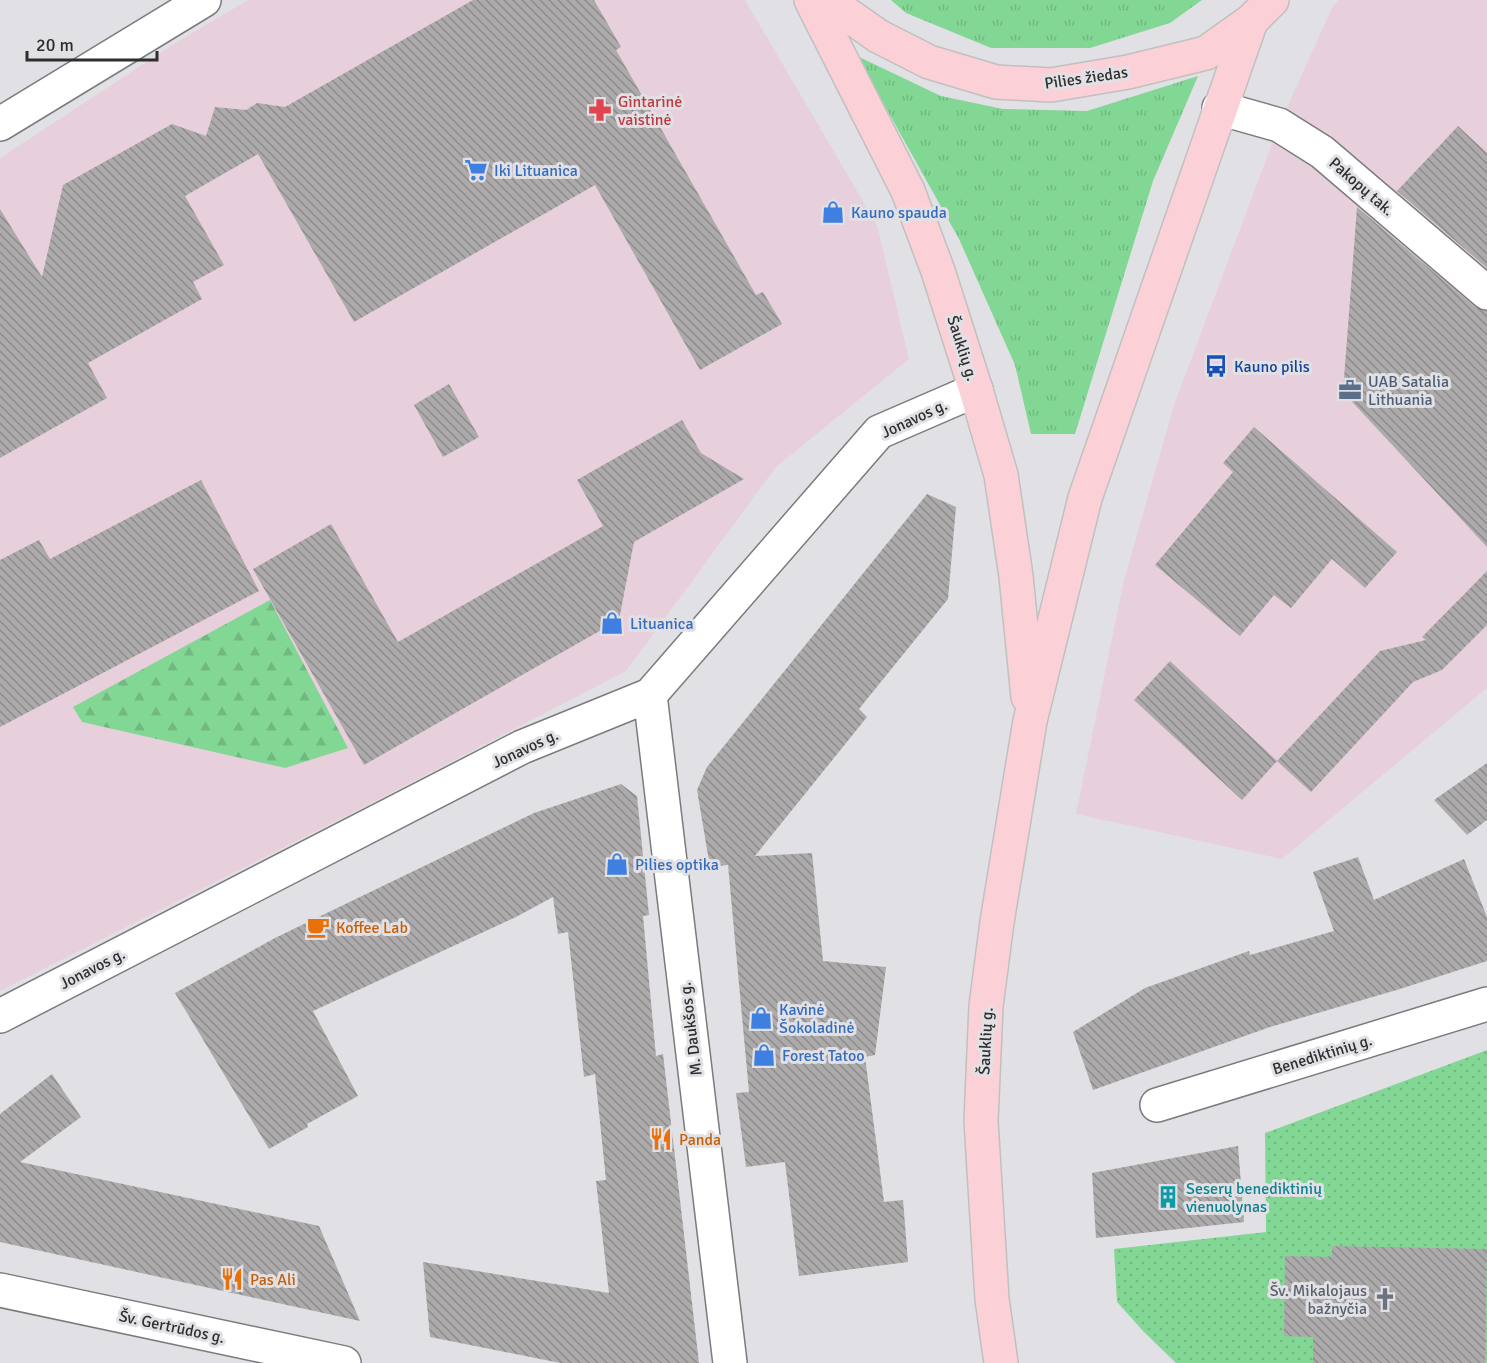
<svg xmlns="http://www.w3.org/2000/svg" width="1487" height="1363" font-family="Signika,sans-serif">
  <defs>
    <pattern id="grass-tufts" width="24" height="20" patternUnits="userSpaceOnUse" patternTransform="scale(1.5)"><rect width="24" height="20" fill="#83d795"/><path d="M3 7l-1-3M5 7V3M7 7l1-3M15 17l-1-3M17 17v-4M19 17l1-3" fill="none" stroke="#71b981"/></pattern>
    <pattern id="forest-firs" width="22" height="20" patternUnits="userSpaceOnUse" patternTransform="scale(1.5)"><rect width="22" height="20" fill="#83d795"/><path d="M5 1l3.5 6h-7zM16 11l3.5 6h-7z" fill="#71b981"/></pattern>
    <pattern id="garden-dots" width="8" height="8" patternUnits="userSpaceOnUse" patternTransform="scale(1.5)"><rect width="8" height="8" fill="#83d795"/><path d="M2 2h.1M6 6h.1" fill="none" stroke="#71b981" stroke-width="1.8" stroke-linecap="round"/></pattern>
    <pattern id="building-back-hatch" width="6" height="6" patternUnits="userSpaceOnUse" patternTransform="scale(1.5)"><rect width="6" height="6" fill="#adaaab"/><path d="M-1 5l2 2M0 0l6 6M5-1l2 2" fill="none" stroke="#8d8b8c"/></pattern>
  </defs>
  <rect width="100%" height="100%" fill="#e1e1e5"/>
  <g fill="#e7d0dc">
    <path d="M248 0H745L877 225 909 359 776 467 626 671 360 809 0 991V158L177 42Z"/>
    <path d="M1338 0H1487V688L1282 859 1076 814 1124 580 1174 405 1279 125 1332 8Z"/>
  </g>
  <g fill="url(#grass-tufts)">
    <path d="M891 0H1202L1170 23 1090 48H991L906 13Z"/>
    <path d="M857 56 941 96 1003 109 1087 111 1198 76 1153 181 1075 434H1031L1015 365 959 239Z"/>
  </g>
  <path fill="url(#forest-firs)" d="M270 600 348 748 285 768 82 722 73 707Z"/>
  <path fill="url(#garden-dots)" d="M1487 1050V1363H1176L1144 1332 1117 1302 1114 1249 1266 1232 1265 1133Z"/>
  <g fill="url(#building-back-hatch)">
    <path d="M473 0H594L621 47 616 50 756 295 763 292 782 324 700 370 595 185 354 322 258 154 185 196 224 265 193 282 202 299 88 363 107 398 0 458V209L42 277 63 185 172 124 206 136 215 107 246 110 257 103 285 107Z"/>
    <path d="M1458 126 1487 153V268L1397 191Z"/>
    <path d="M1357 207 1475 307 1487 311V547L1343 392Z"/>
    <path d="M449 384 479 437 443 457 414 405Z"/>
    <path d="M682 420 701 453 744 479 634 542 619 620 364 765 253 569 331 524 398 642 603 526 577 480Z"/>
    <path d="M1254 427 1397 552 1365 588 1332 559 1291 608 1274 595 1240 636 1155 565 1233 472 1223 463Z"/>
    <path d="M201 480 259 591 0 727V560L39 540 50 559Z"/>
    <path d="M927 494 956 507 948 599 859 709 867 717 755 856 812 853 823 961 886 967 875 1055 865 1057 884 1202 903 1200 908 1262 799 1276 785 1162 746 1167 736 1093 749 1092 728 865 710 867 697 790 707 767Z"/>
    <path d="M1487 571V625L1442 670 1413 682 1311 792 1277 761 1380 651 1426 640 1422 637Z"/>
    <path d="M1170 661 1277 761 1242 800 1134 700Z"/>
    <path d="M1487 763V820L1467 835 1434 800Z"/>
    <path d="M621 784 637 796 649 915 643 916 656 1056 663 1054 699 1363H560L430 1337 423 1262 609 1293 596 1181 606 1180 595 1074 584 1077 568 932 558 934 553 897 516 917 313 1011 358 1096 307 1124 308 1127 269 1149 175 993 275 938 534 813Z"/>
    <path d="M1358 857 1374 900 1464 859 1487 917V961L1400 989 1270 1027 1093 1090 1073 1032 1145 988 1249 951 1250 955 1334 931 1313 872Z"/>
    <path d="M52 1074 81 1117 20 1162 319 1226 360 1321 0 1242V1114Z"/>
    <path d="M1238 1146 1244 1222 1096 1238 1092 1173Z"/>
    <path d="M1332 1246 1487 1249 1485 1363H1313V1337L1284 1336 1285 1256 1332 1257Z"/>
  </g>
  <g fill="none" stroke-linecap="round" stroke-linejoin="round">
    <g stroke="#7b7b7e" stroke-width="36">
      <g id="minor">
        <path d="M1219 108 1279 125 1322 152 1487 293"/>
        <path d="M650 695 730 1363"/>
        <path d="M0 1016 522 747 650 695 879 432 976 390"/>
        <path d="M1157 1105 1487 1004"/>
        <path d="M0 1290 344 1363"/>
      </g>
    </g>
    <g stroke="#7b7b7e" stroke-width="36">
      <path id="tertiary" d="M0 124 204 0"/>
    </g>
    <g stroke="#c0c0c1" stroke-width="36">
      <g id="primary">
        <path d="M811 0 908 191 938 271 976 390 1001 475 1016 576 1028 697"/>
        <path d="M827 0 878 36 929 62 996 82 1051 85 1128 72 1206 53 1251 21 1272 0"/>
        <path d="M1001 1363 992 1299 981 1121 986 1006 997 922 1030 721 1085 498 1251 21"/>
      </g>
    </g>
    <use href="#minor" stroke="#fff" stroke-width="33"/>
    <use href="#tertiary" stroke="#fff" stroke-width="33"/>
    <use href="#primary" stroke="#fbd1d7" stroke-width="33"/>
  </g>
  <defs>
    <g id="pharmacy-bare" transform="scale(1.8)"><path d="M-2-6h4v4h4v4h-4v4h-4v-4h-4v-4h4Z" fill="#e0444e" stroke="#e1e1e5" stroke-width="2.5" paint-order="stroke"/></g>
    <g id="supermarket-bare" transform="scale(1.8)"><path d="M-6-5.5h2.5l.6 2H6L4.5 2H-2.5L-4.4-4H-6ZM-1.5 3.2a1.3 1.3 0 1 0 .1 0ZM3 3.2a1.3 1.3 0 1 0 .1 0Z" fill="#3f7fe0" stroke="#e1e1e5" stroke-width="2.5" paint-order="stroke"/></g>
    <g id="shop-bare" transform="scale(1.8)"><path d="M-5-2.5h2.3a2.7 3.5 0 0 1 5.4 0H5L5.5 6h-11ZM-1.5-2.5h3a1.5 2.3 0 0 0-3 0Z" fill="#3f7fe0" stroke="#e1e1e5" stroke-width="2.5" paint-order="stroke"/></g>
    <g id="bus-bare" transform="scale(1.8)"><path d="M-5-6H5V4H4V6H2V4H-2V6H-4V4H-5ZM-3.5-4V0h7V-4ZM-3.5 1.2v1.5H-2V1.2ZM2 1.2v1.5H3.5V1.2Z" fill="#1a4fb4" stroke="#e1e1e5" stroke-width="2.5" paint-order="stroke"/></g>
    <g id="office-bare" transform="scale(1.8)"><path d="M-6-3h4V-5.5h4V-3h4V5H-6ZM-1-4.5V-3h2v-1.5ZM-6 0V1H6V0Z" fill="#5c6f8a" stroke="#e1e1e5" stroke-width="2.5" paint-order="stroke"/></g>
    <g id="cafe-bare" transform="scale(1.8)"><path d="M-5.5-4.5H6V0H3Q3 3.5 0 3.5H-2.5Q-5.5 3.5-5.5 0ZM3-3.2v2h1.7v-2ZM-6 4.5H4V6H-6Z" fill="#e8710a" stroke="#e1e1e5" stroke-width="2.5" paint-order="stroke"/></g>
    <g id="restaurant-bare" transform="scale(1.8)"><path d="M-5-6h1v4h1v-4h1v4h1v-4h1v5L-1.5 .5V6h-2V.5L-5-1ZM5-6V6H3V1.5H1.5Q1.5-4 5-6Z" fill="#e8710a" stroke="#e1e1e5" stroke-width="2.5" paint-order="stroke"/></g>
    <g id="building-bare" transform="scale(1.8)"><path d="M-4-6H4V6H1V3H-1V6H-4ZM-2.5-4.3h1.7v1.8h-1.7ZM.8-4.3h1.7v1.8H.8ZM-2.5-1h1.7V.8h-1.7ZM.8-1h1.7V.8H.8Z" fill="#0f9aa8" stroke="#e1e1e5" stroke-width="2.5" paint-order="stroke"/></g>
    <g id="church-bare" transform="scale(1.8)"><path d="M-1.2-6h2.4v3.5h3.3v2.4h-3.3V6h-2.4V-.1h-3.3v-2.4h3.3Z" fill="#6b7280" stroke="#e1e1e5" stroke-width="2.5" paint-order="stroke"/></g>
  </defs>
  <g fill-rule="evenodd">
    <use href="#pharmacy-bare" x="600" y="110"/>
    <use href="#supermarket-bare" x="476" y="170"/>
    <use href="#shop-bare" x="833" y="212"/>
    <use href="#bus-bare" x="1216" y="366"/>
    <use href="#office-bare" x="1350" y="390"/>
    <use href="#shop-bare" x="612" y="623"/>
    <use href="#shop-bare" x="617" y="864"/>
    <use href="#cafe-bare" x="318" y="927"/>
    <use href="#shop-bare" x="761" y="1018"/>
    <use href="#shop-bare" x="764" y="1055"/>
    <use href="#restaurant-bare" x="661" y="1139"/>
    <use href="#building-bare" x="1168" y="1197"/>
    <use href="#restaurant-bare" x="232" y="1279"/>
    <use href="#church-bare" x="1385" y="1299"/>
  </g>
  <g text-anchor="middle" stroke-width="6" stroke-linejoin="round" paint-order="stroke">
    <g font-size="16" fill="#2e2e2f" stroke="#e1e1e5">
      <text transform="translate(1086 77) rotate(-8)" y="6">Pilies žiedas</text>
      <text transform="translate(1362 186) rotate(41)" y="6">Pakopų tak.</text>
      <text transform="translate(963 348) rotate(72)" y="6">Šauklių g.</text>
      <text transform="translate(914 418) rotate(-25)" y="6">Jonavos g.</text>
      <text transform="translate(525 748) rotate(-25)" y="6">Jonavos g.</text>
      <text transform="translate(92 968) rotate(-27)" y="6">Jonavos g.</text>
      <text transform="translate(690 1029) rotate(-97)" y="6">M. Daukšos g.</text>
      <text transform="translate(985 1041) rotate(-87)" y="6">Šauklių g.</text>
      <text transform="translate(1322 1054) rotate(-17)" y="6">Benediktinių g.</text>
      <text transform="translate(172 1326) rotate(12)" y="6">Šv. Gertrūdos g.</text>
    </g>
    <g font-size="16" fill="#be3a42" stroke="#e1e1e5" text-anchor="start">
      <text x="618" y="107">Gintarinė<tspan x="618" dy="18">vaistinė</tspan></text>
    </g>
    <g font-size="16" fill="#366cbe" stroke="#e1e1e5" text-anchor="start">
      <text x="494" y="176">Iki Lituanica</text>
      <text x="851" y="218">Kauno spauda</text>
      <text x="630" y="629">Lituanica</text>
      <text x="635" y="870">Pilies optika</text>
      <text x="779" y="1015">Kavinė<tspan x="779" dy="18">Šokoladinė</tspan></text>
      <text x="782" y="1061">Forest Tatoo</text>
    </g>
    <g font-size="16" fill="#164399" stroke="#e1e1e5" text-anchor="start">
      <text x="1234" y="372">Kauno pilis</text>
    </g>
    <g font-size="16" fill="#4e5e75" stroke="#e1e1e5" text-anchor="start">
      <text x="1368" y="387">UAB Satalia<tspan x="1368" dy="18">Lithuania</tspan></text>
    </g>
    <g font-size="16" fill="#c56008" stroke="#e1e1e5" text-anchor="start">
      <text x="336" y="933">Koffee Lab</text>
      <text x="679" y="1145">Panda</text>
      <text x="250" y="1285">Pas Ali</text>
    </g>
    <g font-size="16" fill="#0d838f" stroke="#e1e1e5" text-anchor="start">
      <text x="1186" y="1194">Seserų benediktinių<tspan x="1186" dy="18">vienuolynas</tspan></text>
    </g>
    <g font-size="16" fill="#5b616d" stroke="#e1e1e5" text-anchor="end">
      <text x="1367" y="1296">Šv. Mikalojaus<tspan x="1367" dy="18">bažnyčia</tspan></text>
    </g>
  </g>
  <path d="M27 51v9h130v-9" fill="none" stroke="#2e2e2f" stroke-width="3"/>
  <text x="36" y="51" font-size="18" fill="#2e2e2f" stroke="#e1e1e5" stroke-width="4.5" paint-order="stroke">20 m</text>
</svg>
